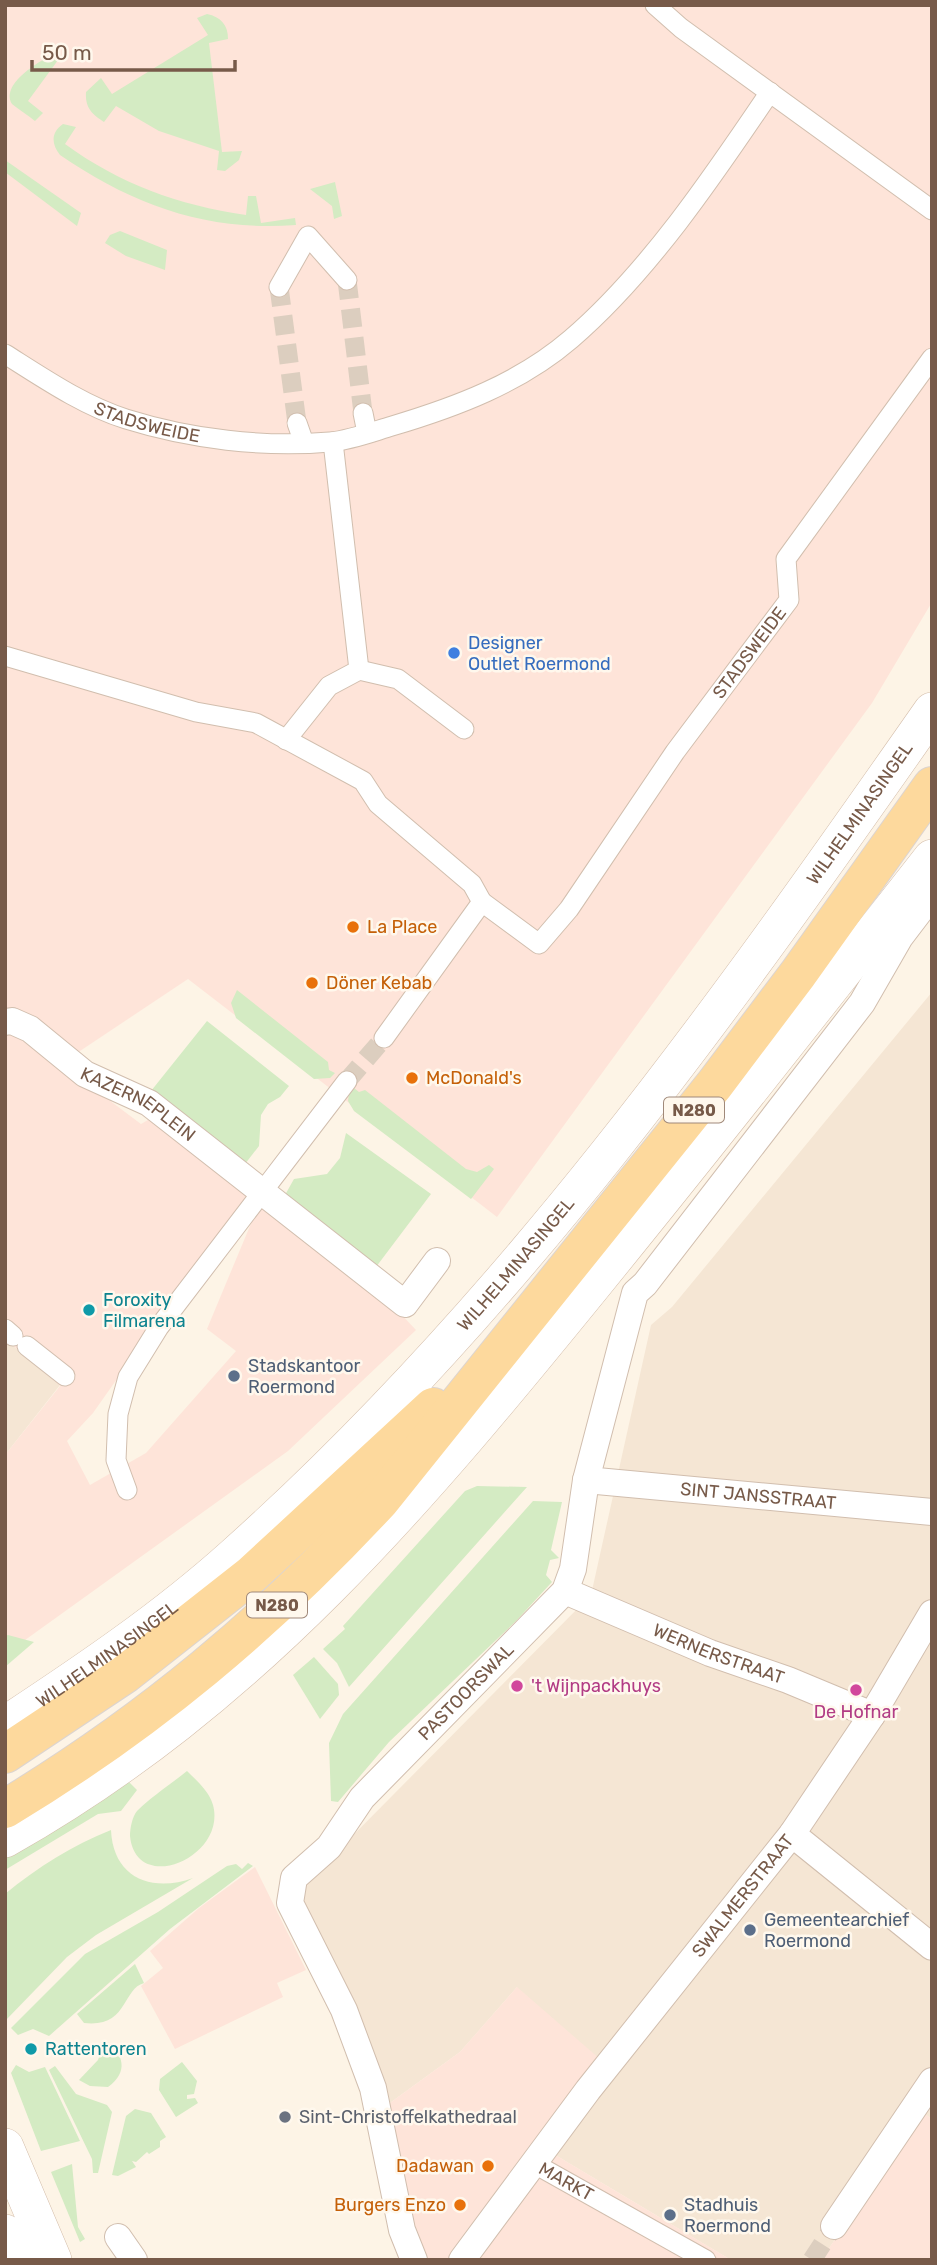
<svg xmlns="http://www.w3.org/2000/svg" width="937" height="2265" font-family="Rubik,sans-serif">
  <rect width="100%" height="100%" fill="#fdf4e6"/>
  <g fill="#f5e6d4">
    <path d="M932 992V2119L922 2112 821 2260H731L552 2153 517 1987 460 2052 383 2108 360 2013 294 1895 591 1595 651 1325 672 1307Z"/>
    <path d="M5 1339 60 1385 5 1455Z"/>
  </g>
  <g fill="#fee4d9">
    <path d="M5 5H932V602L872 703 497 1217 188 979 77 1053 5 1010Z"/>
    <path d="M21 1034 141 1124 155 1116 251 1189 93 1413 67 1441 90 1485 146 1453 236 1351 207 1329 262 1197 381 1293 416 1330 288 1451 7 1653 5 1455 60 1386 5 1339V1035Z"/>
    <path d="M255 1867 306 1970 277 1983 283 1997 175 2049 141 1986 163 1968 150 1951 199 1908Z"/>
    <path d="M517 1987 616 2073 552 2153 731 2260H420L383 2108 460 2052Z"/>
    <path d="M922 2112 932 2119V2260H821Z"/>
  </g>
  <g fill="#d4ebc3">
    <path d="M207 14C221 17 228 25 228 39L209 43 222 152 242 151 239 160 225 171 217 170 219 151 159 131 116 106 104 122C92 114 85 108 86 92L101 78 112 94 208 35 197 18Z"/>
    <path d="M56 52 61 56 28 101 43 113 35 121C28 115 19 110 12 104 0 83 41 61 56 52Z"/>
    <path d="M63 124 76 127 65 144C120 184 178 205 246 215L248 196H256L261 223 295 218 296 225C207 232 133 205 60 155 51 144 51 132 63 124Z"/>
    <path d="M5 160 81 213 77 226 5 172Z"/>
    <path d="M335 182 342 216 334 219 332 206 310 189Z"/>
    <path d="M120 231 167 250 165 270 126 256 105 243 110 235Z"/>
    <path d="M237 990 328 1062 329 1070 335 1073 330 1078 314 1079 236 1018 231 1003Z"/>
    <path d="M207 1021 289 1086 280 1097 268 1104 261 1115 259 1146 245 1164 151 1091Z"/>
    <path d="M350 1085 359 1092 365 1090 466 1169 477 1172 489 1165 494 1169 471 1199 354 1111 348 1101Z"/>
    <path d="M346 1133 431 1194 376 1267 285 1195 294 1179 327 1174 340 1158Z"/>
    <path d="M477 1486 527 1487 349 1687 337 1663 323 1649 345 1629 343 1626 465 1491Z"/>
    <path d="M533 1501 562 1502 551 1550 559 1558 550 1560 546 1575 552 1582 516 1621 389 1742 338 1802 331 1801 329 1743 343 1714Z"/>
    <path d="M8 1635 34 1642 5 1667V1636Z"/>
    <path d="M314 1657 338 1684 339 1695 320 1719 293 1675Z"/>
    <path d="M187 1771C197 1781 209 1791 213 1805 227 1857 136 1896 130 1836 130 1829 132 1817 137 1811 151 1797 171 1784 187 1771Z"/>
    <path d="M128 1781 137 1790 121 1811 98 1814 5 1870V1858Z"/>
    <path d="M111 1830C113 1878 152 1893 193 1878L96 1935 67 1957 5 2021V1894C38 1867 73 1845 111 1830Z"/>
    <path d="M248 1863 253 1866 170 1929 49 2036 33 2029 18 2035 11 2028 85 1954 158 1912 227 1866 236 1864 242 1869Z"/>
    <path d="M135 1964 144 1983C122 1989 128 2028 84 2023L77 2014Z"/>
    <path d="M105 2040C124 2054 129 2072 108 2087L90 2086 79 2080 98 2060Z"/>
    <path d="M182 2062 197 2081 194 2094 187 2095V2099L195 2098 198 2103 176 2117 159 2090 160 2079Z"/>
    <path d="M16 2065 29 2072 45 2067 80 2141 41 2151 11 2073Z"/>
    <path d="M55 2066 76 2094 107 2105 112 2112 98 2173H93L92 2159 49 2070Z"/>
    <path d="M135 2109 151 2113 166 2137 160 2141V2147L149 2154 147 2152 136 2162 132 2161 136 2167 118 2176 112 2175 126 2116Z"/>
    <path d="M72 2164 78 2227 85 2239 80 2242 51 2172Z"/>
  </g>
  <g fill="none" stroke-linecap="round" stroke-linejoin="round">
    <g stroke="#dccebf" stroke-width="19" stroke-dasharray="19 10" stroke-linecap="butt">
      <path d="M347 280 363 413"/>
      <path d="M279 287 297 423"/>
      <path d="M347 1081 384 1038"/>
      <path d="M812 2260 834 2226"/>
    </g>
    <g stroke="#d1beae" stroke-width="21">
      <g id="pedestrian">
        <path d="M655 5 681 28 932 210"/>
        <path d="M279 287 308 236 347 280"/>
        <path id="s1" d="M5 354C43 378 84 406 126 419 190 439 264 448 330 442 351 440 372 432 392 426 456 407 520 383 571 339 648 273 714 175 770 92"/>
        <path d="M363 413 367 433"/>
        <path d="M297 423 304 443"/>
        <path d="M5 656 196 712 256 723 363 781 378 804 472 884 482 902"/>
        <path d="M359 670 398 679 464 729"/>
        <path d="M286 740 329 686 359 670 333 442"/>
        <path id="s2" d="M384 1038 482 902 539 944 569 909 675 752 789 600 786 559 932 358"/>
        <path d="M5 1329 13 1336"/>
        <path d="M27 1346 65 1376"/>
        <path d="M127 1490 116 1460 118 1414 128 1377 159 1327 347 1081"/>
        <path id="s3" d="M533 2163 706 2260"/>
      </g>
    </g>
    <g stroke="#d1beae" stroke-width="28">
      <g id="minor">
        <path id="s4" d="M5 1022 12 1021 30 1029 85 1074 149 1103 405 1304 437 1261"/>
        <path id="s5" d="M586 1480 932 1512"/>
        <path id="s6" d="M565 1591 710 1653 788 1680 872 1715"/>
        <path d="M792 1834 932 1947"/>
        <path d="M834 2226 932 2081"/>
        <path d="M118 2237 134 2260"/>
        <path id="s7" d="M414 2260 402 2230 373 2088 344 2010 290 1903 294 1878 329 1847 362 1798 565 1591 573 1569 586 1480 635 1293 645 1284 862 1003 900 937 932 895"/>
        <path id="s8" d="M462 2260 588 2090 792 1834 872 1715 932 1613"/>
      </g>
    </g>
    <g stroke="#d4beab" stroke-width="38">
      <g id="secondary">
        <path id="s9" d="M5 1725C84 1673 164 1619 234 1556 509 1311 722 1011 932 711"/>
        <path d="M5 1839C254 1698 419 1499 597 1280 710 1141 821 1000 932 858"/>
        <path d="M5 2147 53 2260"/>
        <path d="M5 2233 17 2260"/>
      </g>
    </g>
    <g stroke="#dcd4d0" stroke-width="40">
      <g id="primary">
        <path d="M5 1754 125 1674 251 1575 433 1407"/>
        <path d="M5 1809C149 1722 266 1624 380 1501L715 1084 798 974 932 786"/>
      </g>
    </g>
    <use href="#pedestrian" stroke="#fff" stroke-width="19"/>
    <use href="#minor" stroke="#fff" stroke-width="26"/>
    <use href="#secondary" stroke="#fff" stroke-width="37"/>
    <use href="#primary" stroke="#fdd99d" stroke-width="38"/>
  </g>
  <circle fill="#3f7fe0" stroke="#fff8ed" stroke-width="2.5" cx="454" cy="653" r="7"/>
  <g fill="#e8710a" stroke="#fff8ed" stroke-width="2.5">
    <circle cx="353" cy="927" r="7"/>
    <circle cx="312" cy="983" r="7"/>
    <circle cx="412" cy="1078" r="7"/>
    <circle cx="488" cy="2166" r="7"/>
    <circle cx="460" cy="2205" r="7"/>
  </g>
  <g fill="#0f9aa8" stroke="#fff8ed" stroke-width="2.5">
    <circle cx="89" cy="1310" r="7"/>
    <circle cx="31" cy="2049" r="7"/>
  </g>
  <g fill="#5c6f8a" stroke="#fff8ed" stroke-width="2.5">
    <circle cx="234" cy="1376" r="7"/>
    <circle cx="750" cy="1930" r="7"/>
    <circle cx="670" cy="2215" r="7"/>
  </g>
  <g fill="#d1479c" stroke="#fff8ed" stroke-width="2.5">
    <circle cx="517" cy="1686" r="7"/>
    <circle cx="856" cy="1690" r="7"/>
  </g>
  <circle fill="#6b7280" stroke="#fff8ed" stroke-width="2.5" cx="285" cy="2117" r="7"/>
  <g text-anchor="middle" stroke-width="5" stroke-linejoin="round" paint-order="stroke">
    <g fill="#fff8ed" stroke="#a0897a" stroke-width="2">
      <rect x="664" y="1097.5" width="60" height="25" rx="5"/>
      <rect x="247" y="1592.5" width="60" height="25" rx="5"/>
    </g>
    <g font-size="16" font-weight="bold" fill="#775a49">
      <text x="694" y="1116">N280</text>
      <text x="277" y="1611">N280</text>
    </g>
    <g font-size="18" fill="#775a49" stroke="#fff8ed">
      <text dy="6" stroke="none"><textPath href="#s1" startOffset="159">STADSWEIDE</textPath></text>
      <text dy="6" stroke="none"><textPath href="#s2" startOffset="598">STADSWEIDE</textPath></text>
      <text dy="6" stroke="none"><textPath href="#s9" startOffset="1258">WILHELMINASINGEL</textPath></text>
      <text dy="6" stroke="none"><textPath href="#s4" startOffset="159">KAZERNEPLEIN</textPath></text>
      <text dy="6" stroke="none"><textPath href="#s9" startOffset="691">WILHELMINASINGEL</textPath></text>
      <text dy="6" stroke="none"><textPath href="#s5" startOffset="173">SINT JANSSTRAAT</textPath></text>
      <text dy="6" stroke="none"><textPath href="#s9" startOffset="124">WILHELMINASINGEL</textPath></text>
      <text dy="6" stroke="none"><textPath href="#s6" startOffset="166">WERNERSTRAAT</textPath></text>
      <text dy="6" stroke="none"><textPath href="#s7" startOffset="660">PASTOORSWAL</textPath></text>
      <text dy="6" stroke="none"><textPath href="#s8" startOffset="460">SWALMERSTRAAT</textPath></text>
      <text dy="6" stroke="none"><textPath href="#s3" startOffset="38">MARKT</textPath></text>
    </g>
    <g font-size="18" fill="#366cbe" stroke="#fff8ed" text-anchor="start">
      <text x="468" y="649">Designer<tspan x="468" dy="21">Outlet Roermond</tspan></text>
    </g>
    <g font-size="18" fill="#c56008" stroke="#fff8ed" text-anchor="start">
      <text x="367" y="933">La Place</text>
      <text x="326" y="989">Döner Kebab</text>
      <text x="426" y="1084">McDonald's</text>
      <text x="474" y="2172" text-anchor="end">Dadawan</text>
      <text x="446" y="2211" text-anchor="end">Burgers Enzo</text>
    </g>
    <g font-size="18" fill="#0d838f" stroke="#fff8ed" text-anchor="start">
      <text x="103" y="1306">Foroxity<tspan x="103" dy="21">Filmarena</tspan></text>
      <text x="45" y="2055">Rattentoren</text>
    </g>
    <g font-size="18" fill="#4e5e75" stroke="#fff8ed" text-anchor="start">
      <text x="248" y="1372">Stadskantoor<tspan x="248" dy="21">Roermond</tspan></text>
      <text x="764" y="1926">Gemeentearchief<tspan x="764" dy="21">Roermond</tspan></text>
      <text x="684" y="2211">Stadhuis<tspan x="684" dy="21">Roermond</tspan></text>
    </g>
    <g font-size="18" fill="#b23c85" stroke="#fff8ed" text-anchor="start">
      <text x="531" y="1692">'t Wijnpackhuys</text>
      <text x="856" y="1718" text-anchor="middle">De Hofnar</text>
    </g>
    <g font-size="18" fill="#5b616d" stroke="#fff8ed" text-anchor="start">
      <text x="299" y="2123">Sint-Christoffelkathedraal</text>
    </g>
  </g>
  <rect width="937" height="2265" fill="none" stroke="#775a49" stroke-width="14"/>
  <path d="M32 60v10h203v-10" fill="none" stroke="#775a49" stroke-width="3.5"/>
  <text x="42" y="60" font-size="21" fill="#775a49" stroke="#fff8ed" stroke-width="5" paint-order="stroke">50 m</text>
</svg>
